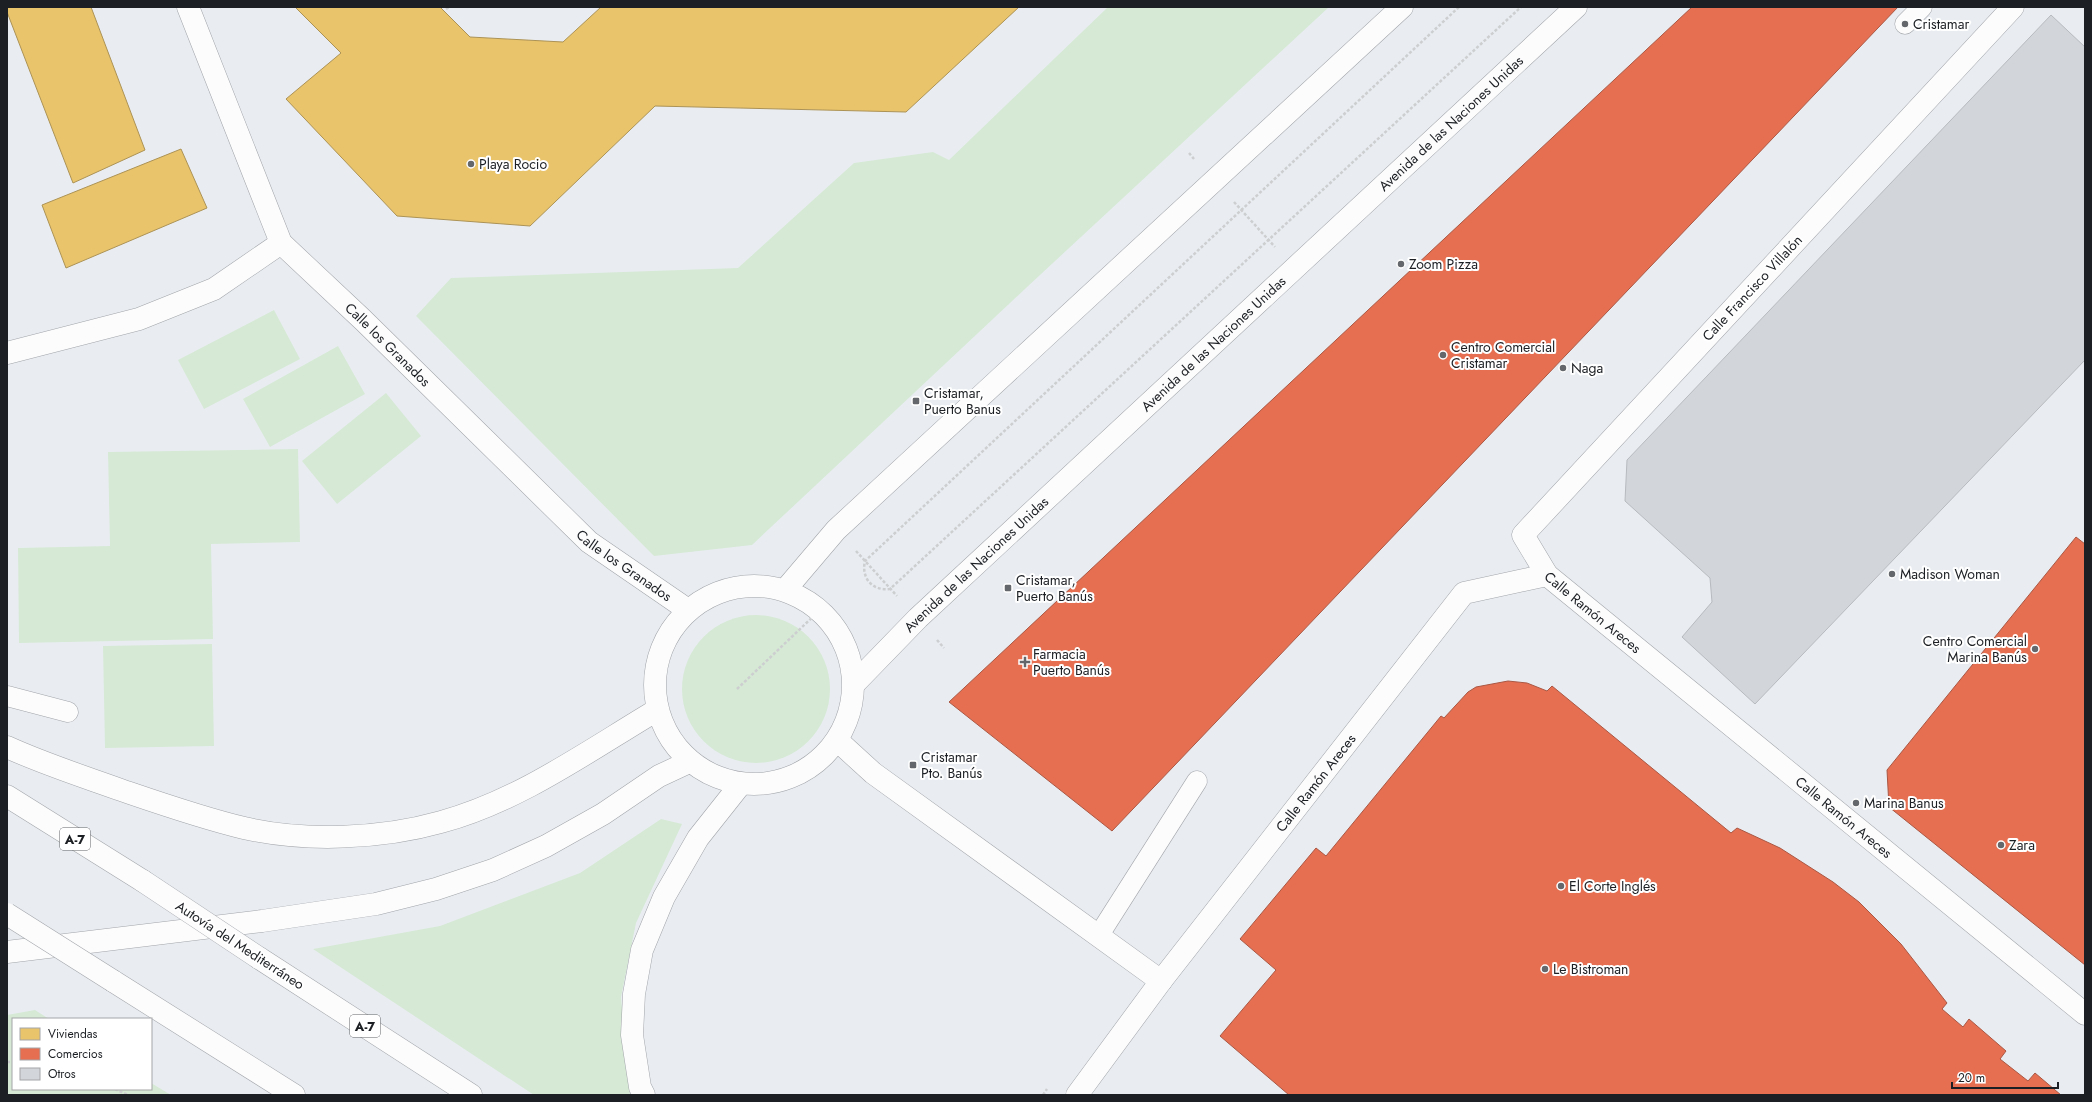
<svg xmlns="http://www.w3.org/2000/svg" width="2092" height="1102" font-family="Jost,sans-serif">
  <rect width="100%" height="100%" fill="#e9edf2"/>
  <g fill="#d6e9d5">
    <path d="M1108 7H1329L1026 288 752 545 654 556 416 316 451 278 738 268 854 163 933 152 949 160Z"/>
    <path d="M274 310 300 359 204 409 178 360Z"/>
    <path d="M338 346 365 394 270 447 243 399Z"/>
    <path d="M386 393 421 436 337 504 302 461Z"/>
    <path d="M298 449 300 542 211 544 213 639 19 643 18 548 110 546 108 452Z"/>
    <circle cx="756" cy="689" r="74"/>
    <path d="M212 644 214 746 105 748 103 646Z"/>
    <path d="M661 819 682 824 636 923 621 997 630 1095H534L313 949 440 926 580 873Z"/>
    <path d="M35 1010 49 1019H13V1089H151V1083L171 1095H7V1015Z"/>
  </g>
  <g fill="#e9c46a" stroke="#ac9255">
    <path d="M7 7H91L145 150 73 183 7 12Z"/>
    <path d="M295 7H440L470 37 563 42 601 7H1019L906 112 655 106 530 226 397 216 286 99 341 53Z"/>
    <path d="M181 149 207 208 66 268 42 205Z"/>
  </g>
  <g fill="#e76f51" stroke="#aa5743">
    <path d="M1692 7H1898L1112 831 949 702Z"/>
    <path d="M2076 537 2085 544V965L1889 807 1887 770Z"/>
    <path d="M1508 681 1527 683 1547 691 1552 686 1731 833 1737 828 1780 848 1833 882 1859 902 1901 944 1947 1003 1942 1009 1963 1027 1969 1019 2006 1051 2000 1059 2028 1081 2035 1073 2061 1095H1289L1220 1036 1276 970 1240 939 1316 848 1326 856 1441 716 1444 718 1468 692 1476 687Z"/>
  </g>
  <path fill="#d2d5d9" stroke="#b7babe" d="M2051 15 2085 47V360L1755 704 1682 637 1712 602 1710 578 1625 501 1627 460Z"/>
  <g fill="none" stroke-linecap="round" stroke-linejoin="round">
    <g stroke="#a1a4a8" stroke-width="21">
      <g id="service">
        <path d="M1905 24 1922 7"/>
        <path d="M7 696 68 712"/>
        <path d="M1099 935 1197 781"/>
      </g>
    </g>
    <g stroke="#a1a4a8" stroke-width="23">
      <g id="minor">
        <path id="s1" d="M188 7 281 243 363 320 589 542 688 610"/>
        <path id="s2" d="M2013 7 1523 535 1547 575 2085 1014"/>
        <path d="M7 353 139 319 214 289 281 243"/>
        <path d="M838 741 873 773 1161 981"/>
        <path id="s3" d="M1077 1095 1161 981 1464 593 1547 575"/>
      </g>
    </g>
    <g stroke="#a1a4a8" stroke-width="23">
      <g id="tertiary">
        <circle cx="754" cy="685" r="99"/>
        <path d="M785 590 836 530 1402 7"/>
        <path id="s4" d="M854 684 918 618 1576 7"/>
        <path d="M7 952 262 921 376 904 436 889 493 870 546 846 603 814 659 776 689 762"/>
      </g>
    </g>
    <g stroke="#a1a4a8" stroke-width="23">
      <g id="trunk">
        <path d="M7 747C44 764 82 776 121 790 162 804 202 818 244 828 305 842 381 839 441 822 519 801 588 751 657 710"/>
        <path d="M7 796 143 881"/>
        <path d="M259 958 471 1095"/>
        <path d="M113 981 294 1095"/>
        <path d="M644 1095 640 1087 632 1035 634 994 642 950 664 897 698 838 740 785"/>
      </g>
    </g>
    <g stroke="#cccecf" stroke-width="2.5" stroke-dasharray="3 2" stroke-linecap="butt">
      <path d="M1459 7 865 561C861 578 872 591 890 589L1521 7"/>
      <path d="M446 9 449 7"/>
      <path d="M1189 153 1194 159"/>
      <path d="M1234 202 1275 247"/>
      <path d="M856 551 897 596"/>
      <path d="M937 640 944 648"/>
      <path d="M737 689 820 610"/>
      <path d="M7 1062H13"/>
      <path d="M115 1089 128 1095"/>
      <path d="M1043 1095 1047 1089"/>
    </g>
    <use href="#service" stroke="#fcfcfd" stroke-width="20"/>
    <use href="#minor" stroke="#fcfcfd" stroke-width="22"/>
    <use href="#tertiary" stroke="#fcfcfd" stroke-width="22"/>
    <use href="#trunk" stroke="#fcfcfd" stroke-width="22"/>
    <g stroke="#a1a4a8" stroke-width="23" stroke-linecap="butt">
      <g id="trunk-bridge">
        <path d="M143 881 259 958"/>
        <path d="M7 914 113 981"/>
      </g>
    </g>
    <use href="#trunk-bridge" stroke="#fcfcfd" stroke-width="22"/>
  </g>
  <g fill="#64676b" stroke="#fff" stroke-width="1.5">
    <circle cx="1905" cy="24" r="4"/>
    <circle cx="471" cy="164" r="4"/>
    <circle cx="1401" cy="264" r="4"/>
    <circle cx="1443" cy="355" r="4"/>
    <circle cx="1563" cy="368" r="4"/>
    <rect x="912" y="397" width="8" height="8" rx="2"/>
    <circle cx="1892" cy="574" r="4"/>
    <rect x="1004" y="584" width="8" height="8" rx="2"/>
    <circle cx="2035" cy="649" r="4"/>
    <path d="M1023 656h4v4h4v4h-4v4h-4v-4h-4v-4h4z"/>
    <rect x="909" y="761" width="8" height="8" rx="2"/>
    <circle cx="1856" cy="803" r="4"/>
    <circle cx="2001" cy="845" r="4"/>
    <circle cx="1561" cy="886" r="4"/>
    <circle cx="1545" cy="969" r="4"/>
  </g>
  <g text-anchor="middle" stroke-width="4" stroke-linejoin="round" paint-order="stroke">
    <g fill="#fff" stroke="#606265" stroke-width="1">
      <rect x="60" y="828" width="30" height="22" rx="3"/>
      <rect x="350" y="1015" width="30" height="22" rx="3"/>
    </g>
    <g font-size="13" font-weight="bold" fill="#1c1f23">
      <text x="75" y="844">A-7</text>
      <text x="365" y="1031">A-7</text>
    </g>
    <g font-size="14" fill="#1c1f23" stroke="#fff" text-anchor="start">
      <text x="1913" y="29">Cristamar</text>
      <text x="479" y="169">Playa Rocio</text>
      <text x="1409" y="269">Zoom Pizza</text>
      <text x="1451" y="352">Centro Comercial<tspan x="1451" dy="16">Cristamar</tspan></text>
      <text x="1571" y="373">Naga</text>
      <text x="924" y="398">Cristamar,<tspan x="924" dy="16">Puerto Banus</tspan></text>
      <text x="1900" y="579">Madison Woman</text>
      <text x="1016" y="585">Cristamar,<tspan x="1016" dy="16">Puerto Banús</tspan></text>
      <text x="2027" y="646" text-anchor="end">Centro Comercial<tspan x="2027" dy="16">Marina Banús</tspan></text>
      <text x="1033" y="659">Farmacia<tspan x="1033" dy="16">Puerto Banús</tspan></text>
      <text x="921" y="762">Cristamar<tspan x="921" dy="16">Pto. Banús</tspan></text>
      <text x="1864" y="808">Marina Banus</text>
      <text x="2009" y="850">Zara</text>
      <text x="1569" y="891">El Corte Inglés</text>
      <text x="1553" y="974">Le Bistroman</text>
    </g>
    <g font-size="14" fill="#1c1f23" stroke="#fff">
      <text dy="5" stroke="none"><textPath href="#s4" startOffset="819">Avenida de las Naciones Unidas</textPath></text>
      <text transform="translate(1752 288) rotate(-47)" y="5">Calle Francisco Villalón</text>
      <text dy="5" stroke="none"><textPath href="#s1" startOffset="401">Calle los Granados</textPath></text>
      <text dy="5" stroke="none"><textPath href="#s4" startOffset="495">Avenida de las Naciones Unidas</textPath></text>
      <text dy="5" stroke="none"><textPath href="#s1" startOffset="725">Calle los Granados</textPath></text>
      <text dy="5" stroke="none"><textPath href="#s4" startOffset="171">Avenida de las Naciones Unidas</textPath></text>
      <text dy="5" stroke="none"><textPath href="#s2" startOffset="826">Calle Ramón Areces</textPath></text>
      <text dy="5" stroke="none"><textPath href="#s3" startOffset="393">Calle Ramón Areces</textPath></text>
      <text dy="5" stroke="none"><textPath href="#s2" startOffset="1150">Calle Ramón Areces</textPath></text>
      <text transform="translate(240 945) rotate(33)" y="5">Autovía del Mediterráneo</text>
    </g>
  </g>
  <rect width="2092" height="1102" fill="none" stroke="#1c1f23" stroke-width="16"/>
  <rect x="12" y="1018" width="140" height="72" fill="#ffffff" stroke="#a4a5a7"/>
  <rect x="20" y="1028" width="20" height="12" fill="#e9c46a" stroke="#a4a5a7"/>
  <text x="48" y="1038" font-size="12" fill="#1c1f23">Viviendas</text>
  <rect x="20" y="1048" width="20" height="12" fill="#e76f51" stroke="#a4a5a7"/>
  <text x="48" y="1058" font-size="12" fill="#1c1f23">Comercios</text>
  <rect x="20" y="1068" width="20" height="12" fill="#d2d5d9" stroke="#a4a5a7"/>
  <text x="48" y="1078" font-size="12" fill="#1c1f23">Otros</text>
  <path d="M1952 1082v6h106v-6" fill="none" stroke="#1c1f23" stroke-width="2"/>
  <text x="1958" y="1082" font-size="12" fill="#1c1f23" stroke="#ffffff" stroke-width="3" paint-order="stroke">20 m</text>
</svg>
